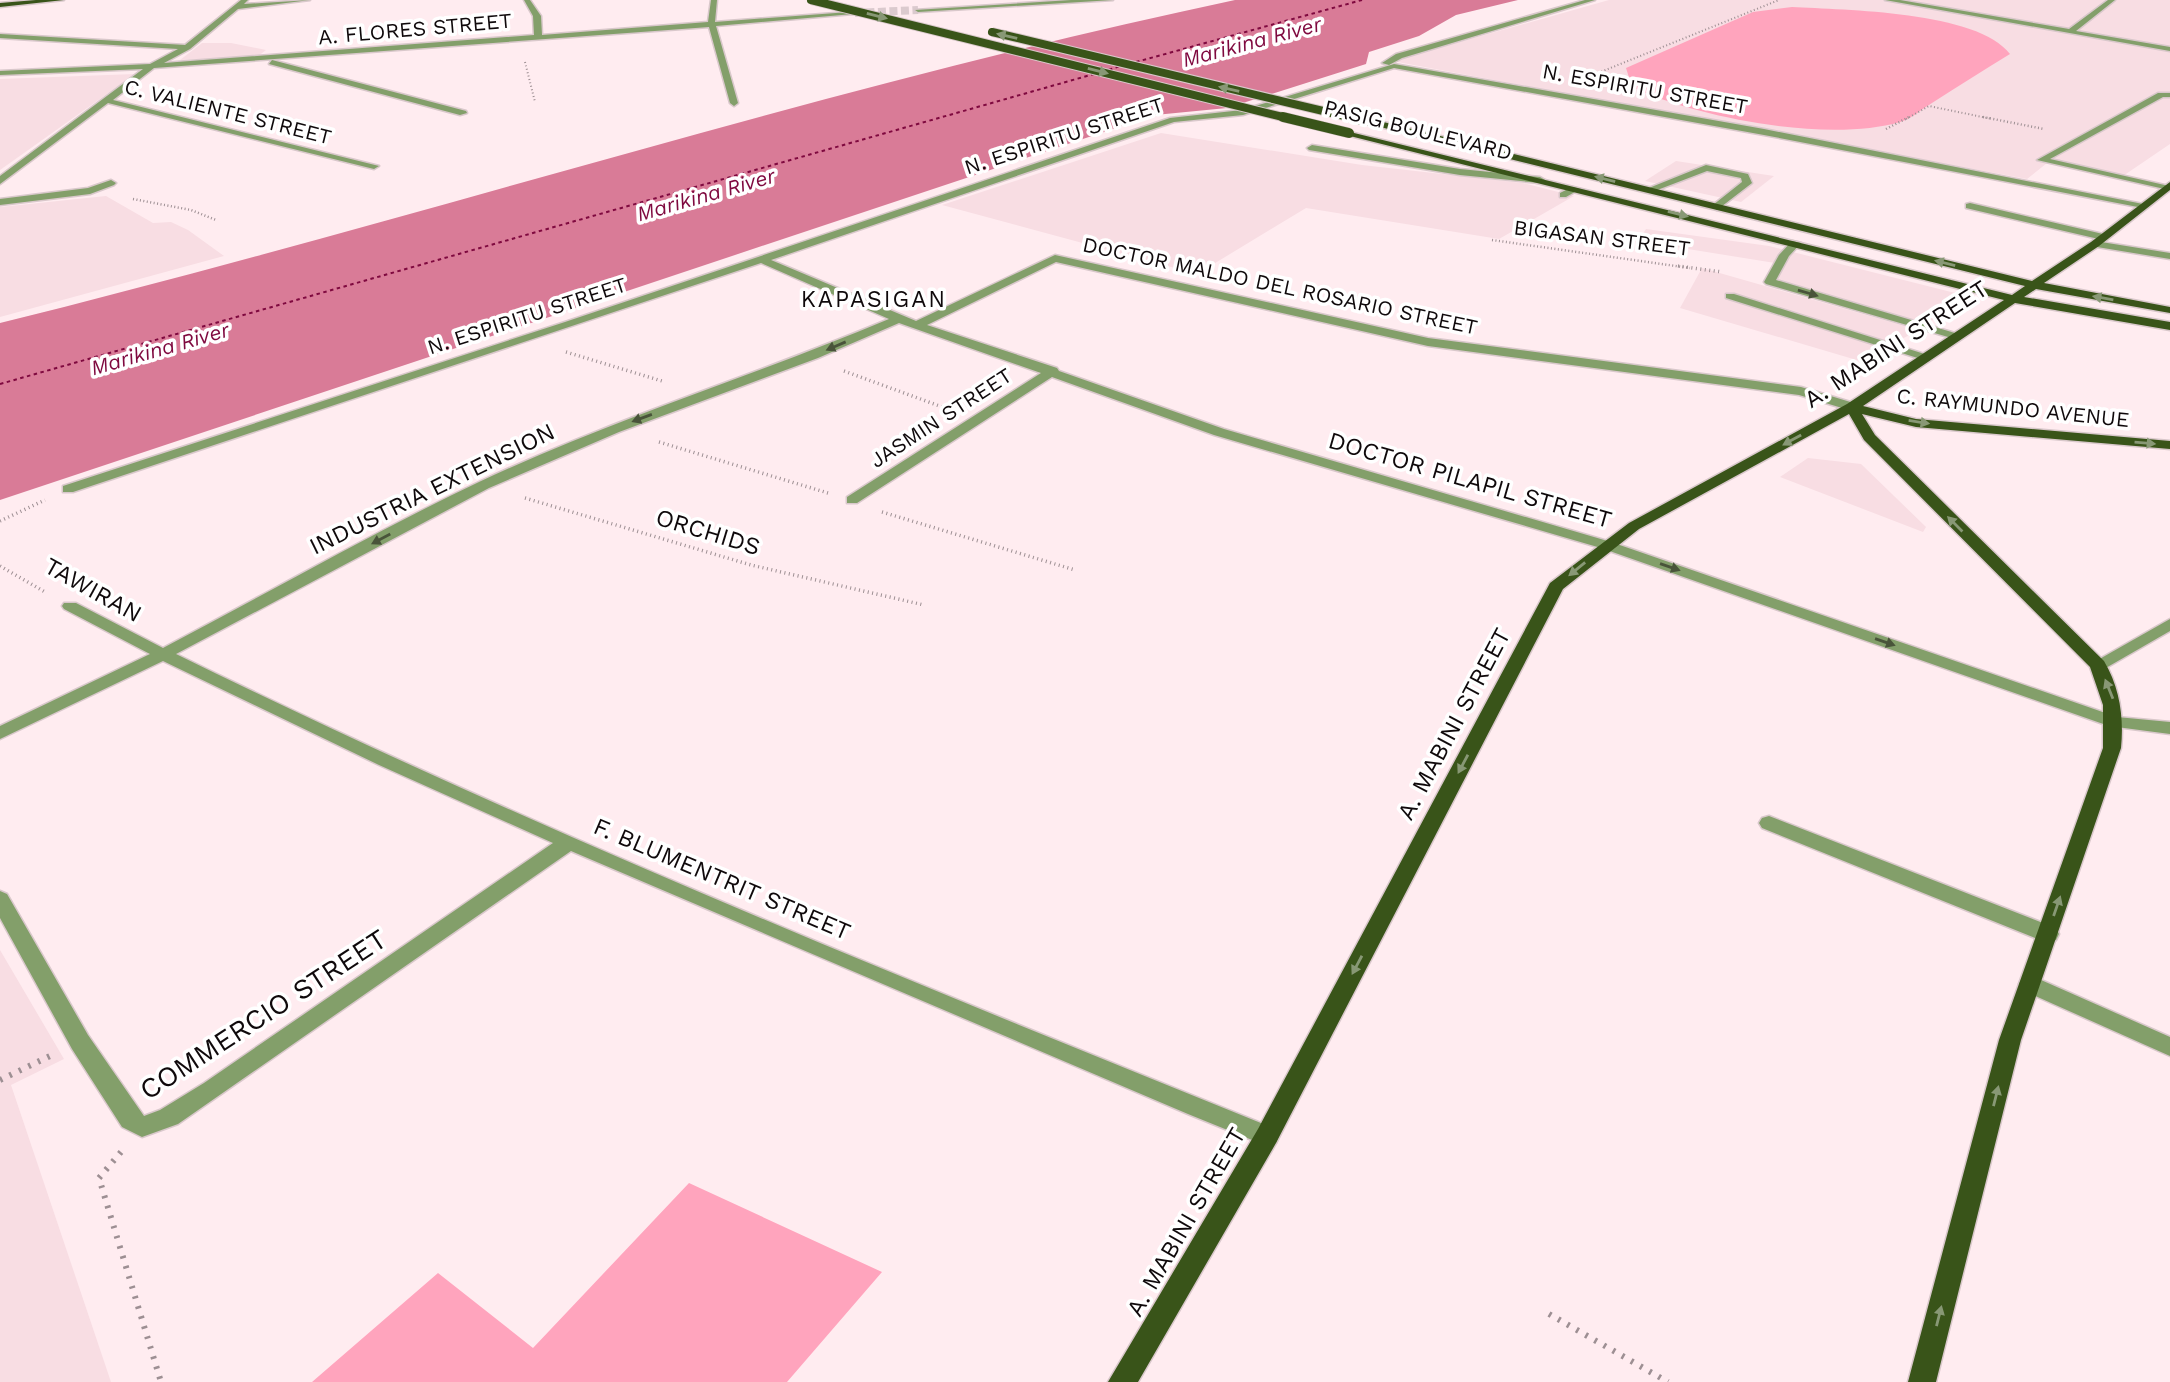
<svg xmlns="http://www.w3.org/2000/svg" width="2170" height="1382" font-family="'Work Sans',sans-serif">
  <rect width="100%" height="100%" fill="#ffecf0"/>
  <g fill="#f8dde3">
    <path d="M1609 0H2170V144L2120 178 2047 163 2027 179 1392 61Z"/>
    <path d="M202 43H231L266 50 257 57 180 60Z"/>
    <path d="M135 74 0 170V79Z"/>
    <path d="M1161 133 1362 165 1523 183 1574 196 1499 239 1306 208 1197 274 942 205Z"/>
    <path d="M1676 161 1774 176 1741 202 1645 181Z"/>
    <path d="M106 196 153 223 171 222 188 230 224 256 0 317V207Z"/>
    <path d="M1646 229 1769 246 1963 295 1923 328 1763 283 1775 263 1638 241Z"/>
    <path d="M1702 268 1919 330 1860 361 1680 308Z"/>
    <path d="M1808 458 1861 464 1926 527 1923 532 1780 477Z"/>
    <path d="M0 950 64 1059 11 1085 111 1382H0Z"/>
  </g>
  <g fill="#ffa4bd">
    <path d="M1792 7C1844 10 1978 11 2010 54 1984 70 1958 86 1932 103 1922 109 1911 119 1900 122 1828 143 1698 118 1632 87L1626 68 1753 12Z"/>
    <path d="M689 1183 882 1272 787 1382H312L438 1273 533 1348Z"/>
  </g>
  <path fill="#d97b97" d="M1235 0H1518L1456 15 1419 36 1369 52 1366 64 1227 108 1155 115 0 500V323C413 221 819 88 1235 0Z"/>
  <g fill="none" stroke-linecap="round" stroke-linejoin="round">
    <g stroke="#7f093f" stroke-width="2" stroke-dasharray="3.5 3.5" stroke-linecap="butt">
      <path d="M1136 62 1362 0"/>
      <path d="M1109 70 1120 66"/>
      <path d="M0 384 1094 74"/>
    </g>
    <path stroke="#dbcace" stroke-width="8" stroke-dasharray="8 3.5" stroke-linecap="butt" d="M855 13 918 10"/>
    <g stroke="#d9c8cb" stroke-width="3">
      <g id="minor">
        <path d="M241 0H248L244 4 310 0 238 9 190 49 164 63 534 35 533 16 524 0H530L541 16 542 35 708 22 711 0H717L715 22 849 12 853 14 716 26 738 103 734 106 730 103 709 27 154 68 113 100 379 166 374 169 108 103 0 184V176L143 69 0 75V71L150 64 178 49 0 38V34L185 45Z"/>
        <path d="M1071 0H1113L918 12 915 10Z"/>
        <path d="M1585 0H1595L1402 58 1389 65 1382 63 1396 54Z"/>
        <path d="M1885 0H1900L2069 29 2108 0H2115L2076 31 2170 47V51Z"/>
        <path d="M272 60 466 111 467 113 460 115 269 64Z"/>
        <path d="M1394 64 1764 129 2148 205 2143 208 1764 135 1394 68 1243 115 1174 122 771 260 916 321 1055 255 1428 338 1801 387 1857 404 1859 407 1852 411 1799 395 1428 346 1056 262 927 325 1057 368 1059 371 1224 429 1611 542 2117 717 2170 722V734L2109 726 1601 548 1214 435 1052 377 857 503H847V497L1041 373 899 323 818 358 619 432 489 488 176 654C534 830 907 980 1276 1129L1279 1136 1276 1143 1267 1146 1188 1114 571 851 178 1124 142 1137 122 1127 72 1049 0 918V891L7 894 88 1035 144 1116 160 1110 204 1083 553 843 379 765 163 661 0 739V726L150 654 64 609 62 606 64 603H76L163 648C268 593 372 533 479 482 612 419 754 376 889 319L761 263 73 492H63V486L565 322 1170 118 1242 110Z"/>
        <path d="M2158 93H2170V97H2163L2050 159 2169 186V190L2037 160Z"/>
        <path d="M1312 145 1460 169 1540 177 1545 180 1540 183 1460 175 1309 150 1307 148Z"/>
        <path d="M1706 165 1748 174 1752 183 1717 210 1712 207 1713 205 1742 182 1741 178 1707 171 1652 192 1644 190Z"/>
        <path d="M111 180 116 183 114 185 90 194 0 205V199L88 188Z"/>
        <path d="M1572 187 1580 189 1566 197H1560V193Z"/>
        <path d="M1970 203 2103 234 2108 237 2103 240 1966 208V204Z"/>
        <path d="M1792 241 1801 243 1789 256 1776 280 1965 336 1955 339 1766 284 1764 282 1779 255Z"/>
        <path d="M2095 241 2170 253V259L2091 246 2090 244Z"/>
        <path d="M1726 294H1734L1934 357 1924 360 1726 298Z"/>
        <path d="M2170 619V631L2104 669 2098 670 2089 665Z"/>
        <path d="M1769 816 2056 928 2059 934 2056 940 2048 942 2040 940 1762 828 1759 823 1762 818Z"/>
        <path d="M2030 975 2170 1037V1056L2022 990 2019 984 2022 978Z"/>
      </g>
    </g>
    <g stroke="#d9c8cb" stroke-width="3">
      <g id="major">
        <path d="M36 0H64L0 7V3Z"/>
        <path d="M1367 118 2032 281 2091 242 2170 182V190L2099 246 2044 283 2170 307V313L2036 289 2024 297 2170 322V330L2015 303 1863 406 1916 419 2170 441V449L1916 427 1862 414 1875 435 2104 661C2120 688 2124 718 2121 748L2021 1040 1936 1382H1908L1999 1040 2103 748V705L2090 667 1864 440 1849 414 1639 529 1563 589 1276 1143 1138 1382H1108L1258 1129 1550 583 1629 523 1847 404 2004 300 1346 135V131L2012 295 2025 286 1364 123Z"/>
      </g>
    </g>
    <g stroke="#9d8f93" stroke-width="2" stroke-dasharray="1 2.5" stroke-linecap="butt">
      <path d="M525 62 535 102"/>
      <path d="M1598 73 1779 0"/>
      <path d="M1906 119 1929 106 1992 119"/>
    </g>
    <g stroke="#9d8f93" stroke-width="2.5" stroke-dasharray="1 2.5" stroke-linecap="butt">
      <path d="M1983 117 2044 129"/>
      <path d="M1886 129 1909 117"/>
      <path d="M133 199 191 210 216 220"/>
      <path d="M1492 240 1690 268"/>
    </g>
    <g stroke="#9d8f93" stroke-width="3.5" stroke-dasharray="1 3.5" stroke-linecap="butt">
      <path d="M1678 266 1722 272"/>
      <path d="M566 352 662 381"/>
      <path d="M844 371 945 408"/>
      <path d="M659 442 828 493"/>
      <path d="M525 498 751 565 924 605"/>
      <path d="M882 512 1075 570"/>
      <path d="M0 521 45 500"/>
      <path d="M0 566 45 592"/>
    </g>
    <g stroke="#9d8f93" stroke-width="6" stroke-dasharray="2.5 8" stroke-linecap="butt">
      <path d="M0 1080 50 1056"/>
      <path d="M121 1152 99 1178 161 1382"/>
      <path d="M1549 1314 1668 1382"/>
    </g>
    <use href="#minor" fill="#839f6a" fill-rule="evenodd"/>
    <use href="#major" fill="#395419" fill-rule="evenodd"/>
    <g stroke="#d9c8cb" stroke-width="10" stroke-linecap="butt">
      <g id="major-bridge-far1">
        <path d="M811 0 1291 119"/>
        <path d="M992 32 1357 119"/>
      </g>
    </g>
    <g stroke="#d9c8cb" stroke-width="11" stroke-linecap="butt">
      <g id="major-bridge">
        <path d="M1283 117 1349 133"/>
        <path d="M1349 117 1367 121"/>
      </g>
    </g>
    <use href="#major-bridge-far1" stroke="#395419" stroke-width="8"/>
    <use href="#major-bridge" stroke="#395419" stroke-width="10"/>
  </g>
  <defs><path id="oneway-solid" d="M-6-.8H1V-3.2L6.5 0L1 3.2V.8H-6Z" transform="scale(1.75)"/></defs>
  <g fill="#889875">
    <use href="#oneway-solid" transform="translate(877 16) rotate(14)"/>
    <use href="#oneway-solid" transform="translate(1007 36) rotate(-167)"/>
    <use href="#oneway-solid" transform="translate(1098 71) rotate(14)"/>
    <use href="#oneway-solid" transform="translate(1229 89) rotate(-167)"/>
    <use href="#oneway-solid" transform="translate(1605 179) rotate(-166)"/>
    <use href="#oneway-solid" transform="translate(1678 214) rotate(14)"/>
    <use href="#oneway-solid" transform="translate(1945 263) rotate(-166)"/>
    <use href="#oneway-solid" transform="translate(2103 298) rotate(-170)"/>
    <use href="#oneway-solid" transform="translate(1919 422) rotate(9)"/>
    <use href="#oneway-solid" transform="translate(1792 440) rotate(151)"/>
    <use href="#oneway-solid" transform="translate(2145 443) rotate(5)"/>
    <use href="#oneway-solid" transform="translate(1955 524) rotate(-135)"/>
    <use href="#oneway-solid" transform="translate(1577 569) rotate(141)"/>
    <use href="#oneway-solid" transform="translate(2109 689) rotate(-112)"/>
    <use href="#oneway-solid" transform="translate(1463 764) rotate(118)"/>
    <use href="#oneway-solid" transform="translate(2057 906) rotate(-71)"/>
    <use href="#oneway-solid" transform="translate(1357 965) rotate(118)"/>
    <use href="#oneway-solid" transform="translate(1996 1096) rotate(-76)"/>
    <use href="#oneway-solid" transform="translate(1939 1316) rotate(-76)"/>
  </g>
  <g fill="#49543a">
    <use href="#oneway-solid" transform="translate(1808 293) rotate(16)"/>
    <use href="#oneway-solid" transform="translate(836 346) rotate(157)"/>
    <use href="#oneway-solid" transform="translate(642 418) rotate(160)"/>
    <use href="#oneway-solid" transform="translate(381 539) rotate(152)"/>
    <use href="#oneway-solid" transform="translate(1670 567) rotate(19)"/>
    <use href="#oneway-solid" transform="translate(1885 642) rotate(19)"/>
  </g>
  <g text-anchor="middle" stroke-width="7" stroke-linejoin="round" paint-order="stroke">
    <g font-size="21" fill="#0f090b" stroke="#fff">
      <text transform="translate(415 29) rotate(-5)" y="7">A. FLORES STREET</text>
      <text transform="translate(1645 89) rotate(10)" y="7">N. ESPIRITU STREET</text>
      <text transform="translate(228 112) rotate(14)" y="7">C. VALIENTE STREET</text>
      <text transform="translate(1418 130) rotate(14)" y="7">PASIG BOULEVARD</text>
      <text transform="translate(1064 136) rotate(-18)" y="7">N. ESPIRITU STREET</text>
      <text transform="translate(1602 238) rotate(7)" y="7">BIGASAN STREET</text>
      <text transform="translate(1280 286) rotate(12)" y="7">DOCTOR MALDO DEL ROSARIO STREET</text>
      <text transform="translate(527 316) rotate(-18)" y="7">N. ESPIRITU STREET</text>
      <text transform="translate(2013 408) rotate(6)" y="7">C. RAYMUNDO AVENUE</text>
      <text transform="translate(941 418) rotate(-33)" y="7">JASMIN STREET</text>
    </g>
    <g font-size="21" font-style="italic" fill="#7f093f" stroke="#fff">
      <text transform="translate(1252 42) rotate(-15)" y="7">Marikina River</text>
      <text transform="translate(706 195) rotate(-16)" y="7">Marikina River</text>
      <text transform="translate(160 349) rotate(-16)" y="7">Marikina River</text>
    </g>
    <g font-size="23" letter-spacing="2" fill="#0f090b" stroke="#fff">
      <text x="874" y="307">KAPASIGAN</text>
    </g>
    <g font-size="24" fill="#0f090b" stroke="#fff">
      <text transform="translate(1896 344) rotate(-33)" y="8">A. MABINI STREET</text>
      <text transform="translate(1470 480) rotate(16)" y="8">DOCTOR PILAPIL STREET</text>
      <text transform="translate(432 489) rotate(-26)" y="8">INDUSTRIA EXTENSION</text>
      <text transform="translate(708 532) rotate(17)" y="8">ORCHIDS</text>
      <text transform="translate(93 590) rotate(29)" y="8">TAWIRAN</text>
      <text transform="translate(1454 724) rotate(-62)" y="8">A. MABINI STREET</text>
      <text transform="translate(722 879) rotate(23)" y="8">F. BLUMENTRIT STREET</text>
      <text transform="translate(1186 1222) rotate(-60)" y="8">A. MABINI STREET</text>
    </g>
    <g font-size="28" fill="#0f090b" stroke="#fff">
      <text transform="translate(263 1014) rotate(-33)" y="10">COMMERCIO STREET</text>
    </g>
  </g>
</svg>
